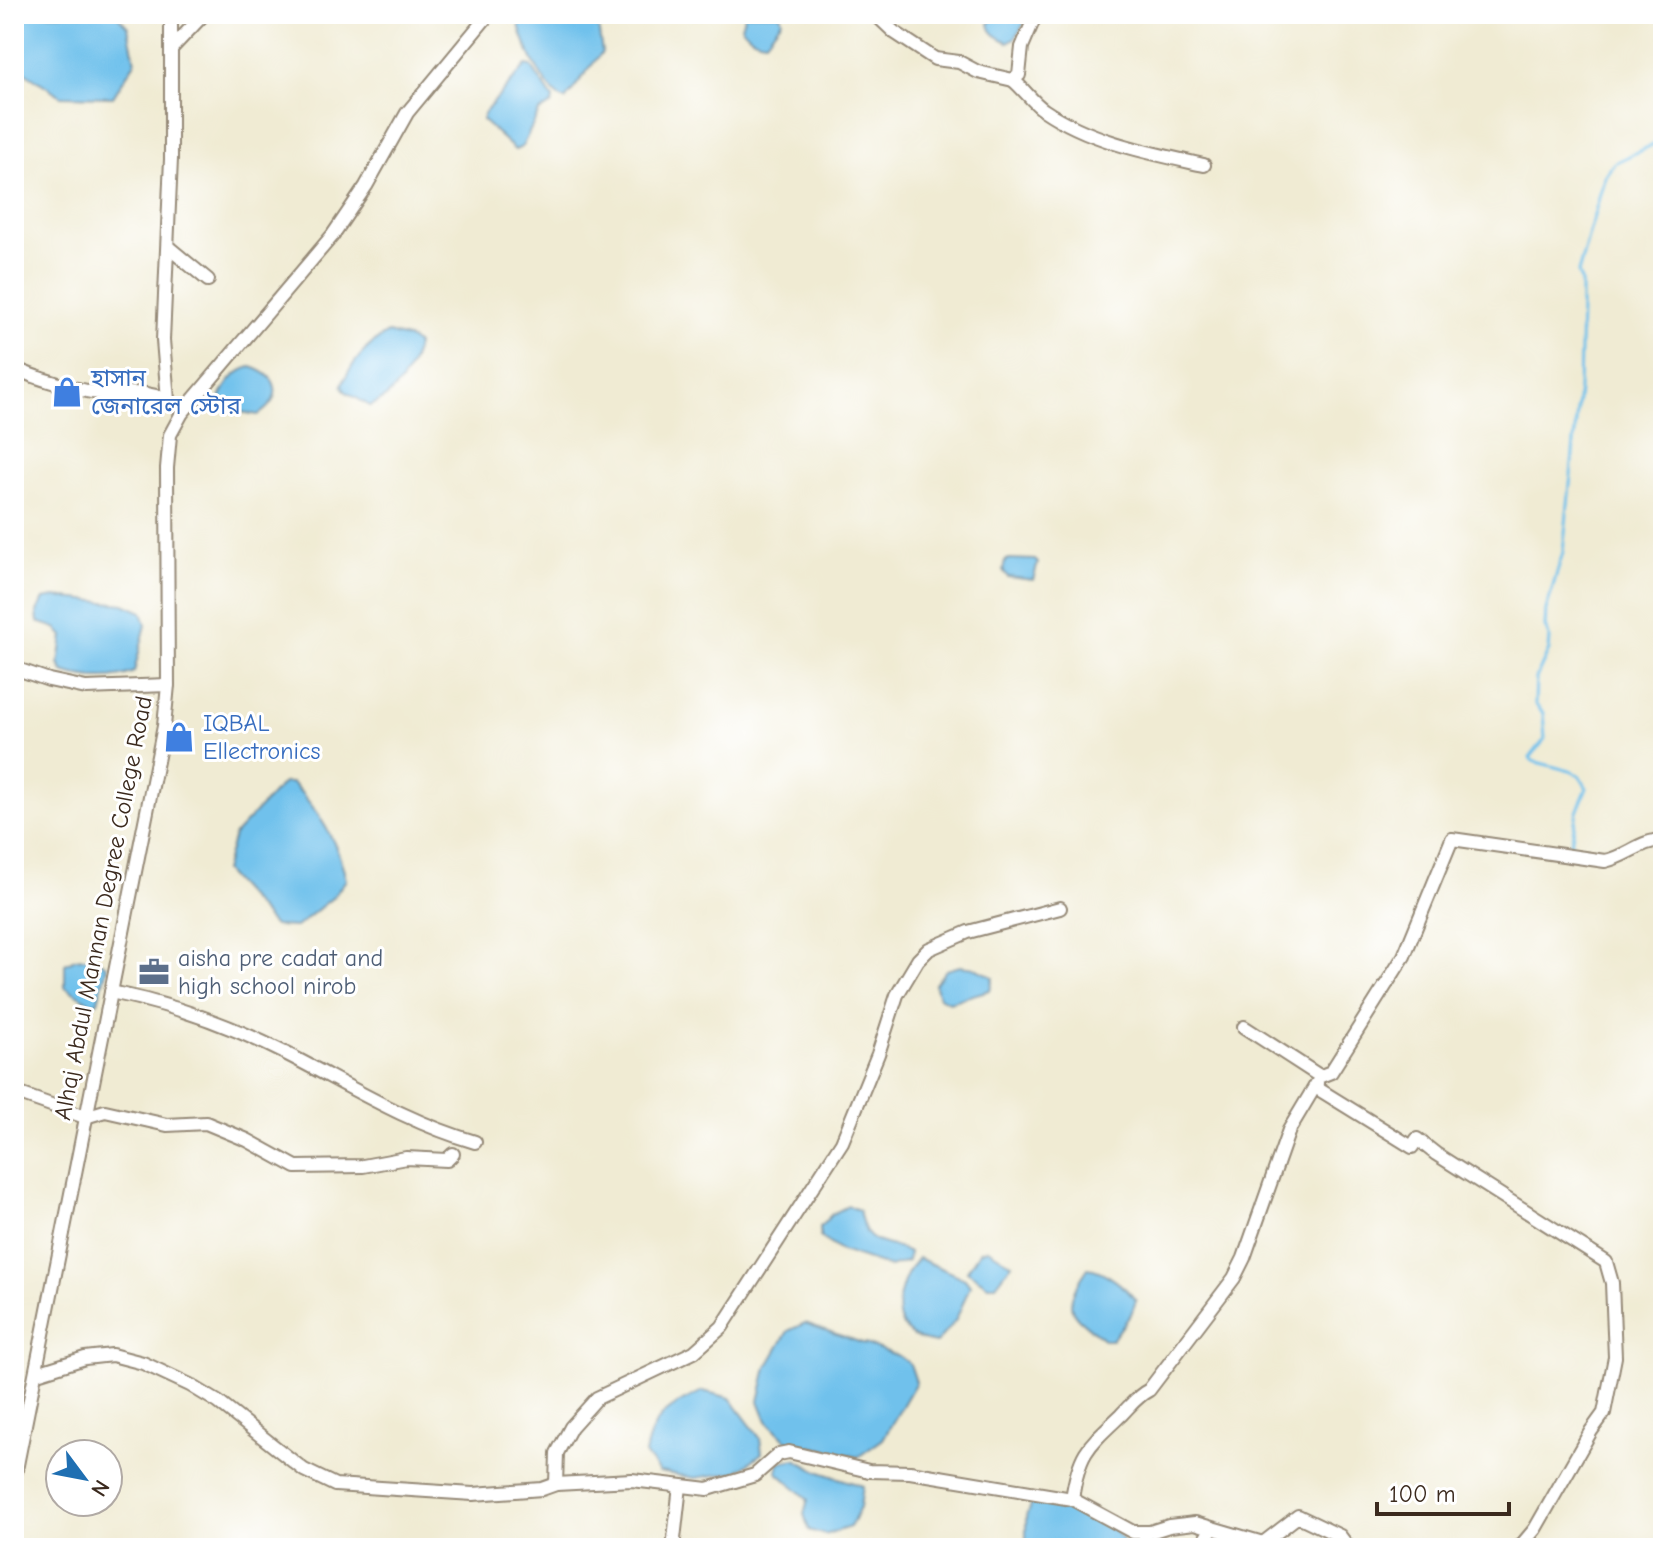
<svg xmlns="http://www.w3.org/2000/svg" width="1677" height="1562" font-family="'Comic Neue','Noto Sans Bengali',sans-serif">
  <rect width="100%" height="100%" fill="#fff"/>
  <filter id="ink" filterUnits="userSpaceOnUse"><feTurbulence type="fractalNoise" baseFrequency=".0125" numOctaves="2"/><feDisplacementMap in="SourceGraphic" scale="16" xChannelSelector="R" yChannelSelector="G"/><feConvolveMatrix kernelMatrix="1 2 1 2 8 2 1 2 1" color-interpolation-filters="sRGB"/></filter>
  <filter id="wash" filterUnits="userSpaceOnUse"><feTurbulence type="fractalNoise" baseFrequency=".006" numOctaves="4" result="noise"/><feDisplacementMap in="SourceGraphic" scale="32" xChannelSelector="R" yChannelSelector="G"/><feGaussianBlur stdDeviation="1.8" result="paint"/><feColorMatrix in="noise" values="0 0 0 0 0 0 0 0 0 0 0 0 0 0 0 0 0 1.4 0 .05"/><feComposite in="paint" operator="in"/></filter>
  <g filter="url(#wash)">
    <rect width="100%" height="100%" fill="#f0ebd3"/>
    <g fill="#70c1ec" stroke="#567685" stroke-width="2">
      <path d="M23 14H116L128 27 135 62 113 97 61 96 14 65V33Z"/>
      <path d="M518 14H592L598 26 602 52 565 100C545 92 517 35 518 14Z"/>
      <path d="M745 14H780L782 20 766 41C753 40 749 36 741 26Z"/>
      <path d="M1005 14H1030L1016 37 1008 42C998 37 990 34 989 23L995 17Z"/>
      <path d="M526 65 531 66 553 99 552 104 539 112 522 147 515 150 482 120 485 112Z"/>
      <path d="M388 333 410 339 417 345C412 370 395 396 370 406L345 391 342 385C351 363 368 344 388 333Z"/>
      <path d="M251 367C280 376 284 398 258 415L229 410 219 401C225 385 234 371 251 367Z"/>
      <path d="M1009 559 1035 560 1038 563 1033 580 1008 577 1003 570 1005 561Z"/>
      <path d="M55 597 124 604 142 612 146 625 134 672C114 681 84 679 63 672L59 664 63 636 56 628 38 622 37 612 44 599Z"/>
      <path d="M283 783H292C318 809 339 844 346 880L332 898 296 927 274 926 224 871 234 835Z"/>
      <path d="M84 958 102 962 107 967 98 1001 93 1004 65 987V964L75 959Z"/>
      <path d="M960 966 975 968 993 977 990 990 949 1002 939 997 935 984 946 970Z"/>
      <path d="M848 1206 859 1210C867 1251 880 1237 909 1253L908 1261 890 1267 839 1250 820 1237V1227L832 1214Z"/>
      <path d="M988 1249 1012 1264 996 1285H988L967 1271 980 1251Z"/>
      <path d="M918 1258 965 1279 970 1286 956 1320 936 1343C925 1341 914 1339 906 1330 889 1311 904 1274 918 1258Z"/>
      <path d="M1088 1268C1105 1270 1127 1288 1136 1301L1131 1314 1112 1340H1105C1069 1312 1059 1311 1088 1268Z"/>
      <path d="M805 1323 899 1356 910 1364 916 1382 883 1439 858 1457 787 1441 767 1421 759 1401 767 1367 788 1331Z"/>
      <path d="M703 1391 730 1398 760 1438 762 1453 737 1472 695 1478 659 1472 645 1454C652 1415 670 1407 703 1391Z"/>
      <path d="M795 1459 817 1471 863 1486 860 1508 850 1527 825 1535 809 1530 804 1514 808 1499 777 1472 779 1462Z"/>
      <path d="M1035 1502 1071 1505 1113 1529 1122 1539 1120 1548H1026V1516L1031 1503Z"/>
    </g>
    <g fill="none" stroke-linecap="round" stroke-linejoin="round">
      <path stroke="#70c1ec" stroke-width="3" d="M1569 852 1577 812 1587 788 1579 775 1570 771 1533 761 1530 758 1545 739 1543 713 1535 704 1536 678 1549 650 1550 639 1545 627 1546 610 1563 552 1571 475 1579 389 1581 307V281L1578 273 1605 176 1614 163 1663 140"/>
    </g>
  </g>
  <g filter="url(#ink)">
    <g fill="none" stroke-linecap="round" stroke-linejoin="round">
      <g stroke="#968a78" stroke-width="16">
        <g id="minor">
          <path d="M875 14 894 32 935 59 959 62 978 72 1013 80 1019 75 1022 47 1036 14"/>
          <path d="M171 49 204 14"/>
          <path d="M1013 80C1024 89 1033 103 1044 110 1091 142 1150 153 1204 165"/>
          <path d="M168 247 208 280"/>
          <path d="M14 368C32 377 79 391 100 393 124 394 154 389 174 405"/>
          <path d="M168 400 163 340 171 159V14"/>
          <path d="M14 668 49 680 86 688 168 685"/>
          <path d="M111 992C170 1004 232 1026 285 1053 348 1085 406 1122 475 1142"/>
          <path d="M1244 1027 1318 1075 1321 1076 1331 1072 1404 956 1452 839 1605 861C1626 857 1641 840 1663 840"/>
          <path d="M1315 1087 1412 1147 1417 1139 1436 1154 1606 1262 1612 1283 1615 1357 1604 1413 1591 1431 1535 1529 1519 1548"/>
          <path d="M14 1092 85 1117 105 1111 167 1125 206 1123 247 1140 296 1167 363 1166 406 1158 447 1160 453 1154"/>
          <path d="M37 1373 85 1358 112 1355 143 1363 190 1385 218 1402 304 1470 335 1485 473 1494 542 1489 556 1484 632 1480 708 1489 755 1475 779 1454 789 1452 869 1471 910 1472 1072 1499 1133 1532H1150L1169 1526 1195 1523 1263 1543 1298 1516 1340 1536 1349 1548"/>
          <path d="M14 1480 164 726 168 685 167 468 170 435 182 413 332 236 366 186 407 113 489 14"/>
          <path d="M556 1484 557 1453 571 1427 597 1398 694 1352 722 1327 842 1142 878 1054 897 995 918 960 929 949 968 932 1060 908"/>
          <path d="M1072 1499C1079 1452 1088 1446 1121 1415 1131 1405 1137 1396 1149 1390L1234 1278 1244 1258 1289 1130 1317 1083"/>
          <path d="M673 1548 680 1486"/>
          <path d="M1200 1548 1211 1529"/>
        </g>
      </g>
      <use href="#minor" stroke="#fff" stroke-width="12"/>
    </g>
  </g>
  <defs>
    <g id="shop-bare" transform="scale(2.4)"><path d="M-5-2.5h2.3a2.7 3.5 0 0 1 5.4 0H5L5.5 6h-11ZM-1.5-2.5h3a1.5 2.3 0 0 0-3 0Z" fill="#3f7fe0" stroke="#fff" stroke-width="2.5" paint-order="stroke"/></g>
    <g id="office-bare" transform="scale(2.4)"><path d="M-6-3h4V-5.5h4V-3h4V5H-6ZM-1-4.5V-3h2v-1.5ZM-6 0V1H6V0Z" fill="#5c6f8a" stroke="#fff" stroke-width="2.5" paint-order="stroke"/></g>
  </defs>
  <g fill-rule="evenodd">
    <use href="#shop-bare" x="67" y="392"/>
    <use href="#shop-bare" x="179" y="737"/>
    <use href="#office-bare" x="154" y="972"/>
  </g>
  <g text-anchor="middle" stroke-width="6" stroke-linejoin="round" paint-order="stroke">
    <g font-size="24" fill="#366cbe" stroke="#fff" text-anchor="start">
      <text x="91" y="386">হাসান<tspan x="91" dy="28">জেনারেল স্টোর</tspan></text>
      <text x="203" y="731">IQBAL<tspan x="203" dy="28">Ellectronics</tspan></text>
    </g>
    <g font-size="24" fill="#3b2a1e" stroke="#fff">
      <text transform="translate(103 908) rotate(-79)" y="8">Alhaj Abdul Mannan Degree College Road</text>
    </g>
    <g font-size="24" fill="#4e5e75" stroke="#fff" text-anchor="start">
      <text x="178" y="966">aisha pre cadat and<tspan x="178" dy="28">high school nirob</tspan></text>
    </g>
  </g>
  <rect width="1677" height="1562" fill="none" stroke="#fff" stroke-width="48"/>
  <g transform="translate(84 1478) rotate(122)"><circle r="38" fill="#ffffff" stroke="#b1aaa5" stroke-width="2"/>
  <path d="M0-6L14 30L0 20L-14 30Z" fill="#1f6fb2"/>
  <text y="-12" font-size="22" font-weight="bold" text-anchor="middle" fill="#3b2a1e">N</text>
  </g>
  <path d="M1377 1502v12h132v-12" fill="none" stroke="#3b2a1e" stroke-width="4"/>
  <text x="1389" y="1502" font-size="24" fill="#3b2a1e" stroke="#ffffff" stroke-width="6" paint-order="stroke">100 m</text>
</svg>
